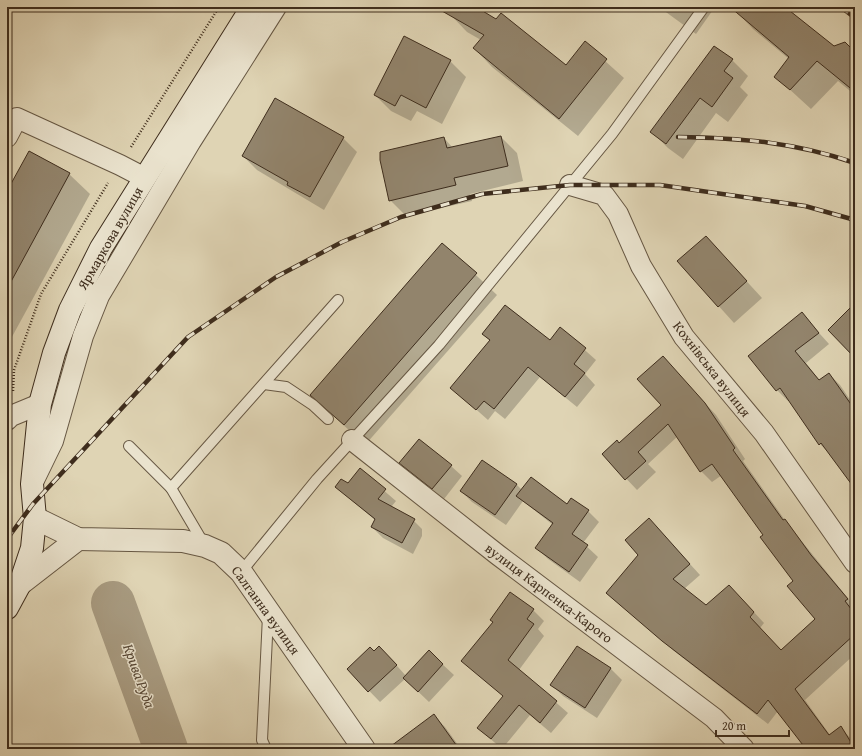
<svg xmlns="http://www.w3.org/2000/svg" width="862" height="756" font-family="'Gentium Book Plus',serif">
  <rect width="100%" height="100%" fill="#dfd4b4"/>
  <filter id="stains"><feTurbulence type="fractalNoise" baseFrequency=".005" numOctaves="4"/><feColorMatrix values="0 0 0 0 .2 0 0 0 0 .09 0 0 0 0 .02 0 0 0 .5 -.17"/></filter>
  <radialGradient id="worn" r=".72"><stop offset=".6" stop-color="#630" stop-opacity="0"/><stop offset="1" stop-color="#630" stop-opacity=".3"/></radialGradient>
  <g fill="#0003">
    <path d="M443 7H487L484 13 566 67 585 43 624 78 578 136 492 67 474 48 481 40 467 32Z"/>
    <path d="M659 7H715L696 34Z"/>
    <path d="M734 7H783L833 47 855 53V95L838 81 811 109 775 76 789 59 753 29 733 8Z"/>
    <path d="M732 60 748 76 740 87 748 95 728 122 716 113 683 159 668 148 652 132Z"/>
    <path d="M450 61 466 77 442 124 417 111 411 121 391 111 375 95Z"/>
    <path d="M501 137 517 153 523 181 470 194 472 201 406 216 390 200 380 153 444 138 453 148Z"/>
    <path d="M343 138 357 152 324 210 257 170 243 156Z"/>
    <path d="M69 174 90 194 7 346V193Z"/>
    <path d="M706 237 762 298 734 323 678 261Z"/>
    <path d="M443 244 497 295 365 445 311 395Z"/>
    <path d="M802 314 829 344 806 363 820 381 829 374 840 385 855 407V488L831 455 820 444 789 400 788 401 777 390Z"/>
    <path d="M560 328 596 360 585 374 595 385 577 407 540 377 505 419 495 411 488 420 452 388 490 341 483 334 550 341Z"/>
    <path d="M673 368 716 415 745 459 743 461 787 523 855 607V654L805 700 830 735 841 728 855 743V749H807L778 711 768 724 674 651 607 593 639 555 649 519 700 575 684 589 707 607 740 597 764 623 760 628 781 651 816 619 794 581 764 535 722 475 712 482 701 471 678 436 648 464 656 472 637 490 603 454 619 444 662 405Z"/>
    <path d="M401 463 451 466 462 476 444 499Z"/>
    <path d="M360 470 396 501 391 507 411 518 422 529V536L413 554 383 538 372 527 375 520 336 487 349 484Z"/>
    <path d="M516 484 522 490 588 511 599 522 583 543 598 557 580 582 548 559 537 548 553 525 523 501 506 525 472 502 461 491Z"/>
    <path d="M533 610 544 621 538 629 544 636 519 670 568 713 551 733 530 715 502 749 478 728 504 697 463 661Z"/>
    <path d="M577 647 611 669 622 680 597 718 563 696 552 685Z"/>
    <path d="M429 652 454 675 429 702 405 679 380 702 348 669 374 653 390 658 406 676Z"/>
    <path d="M434 716 445 727 461 749H410Z"/>
  </g>
  <g fill="none" stroke-linecap="round" stroke-linejoin="round">
    <path stroke="#a89b81" stroke-width="44" d="M113 603 166 749"/>
  </g>
  <g fill="#92846c" stroke="#3e2d1d">
    <path d="M435 7H476L496 19 501 13 566 65 585 41 607 59 559 119 473 48 484 35Z"/>
    <path d="M730 7H785L834 46 845 42 855 52V92L817 61 790 90 774 77 789 57Z"/>
    <path d="M404 36 451 60 426 108 401 95 395 106 374 95Z"/>
    <path d="M714 46 733 59 724 71 733 78 712 107 700 98 666 144 650 132Z"/>
    <path d="M275 98 344 137 310 197 287 185 288 182 242 156Z"/>
    <path d="M501 136 508 166 454 178 456 185 389 201 380 160V152L444 137 447 148Z"/>
    <path d="M29 151 70 173 7 289V191Z"/>
    <path d="M706 236 747 281 718 307 677 261Z"/>
    <path d="M442 243 477 273 344 425 310 395Z"/>
    <path d="M855 303V358L828 330Z"/>
    <path d="M505 305 550 340 560 327 586 348 574 364 585 373 565 397 528 367 494 409 484 401 476 410 450 388 490 340 482 334Z"/>
    <path d="M802 312 819 333 795 351 819 380 829 373 855 410V489L821 443 819 445 780 388 776 391 748 356Z"/>
    <path d="M663 356 705 403 735 448 733 450 783 520 785 519 811 555 848 599 845 601 855 614V634L795 689 829 735 841 726 855 749H806L768 700 757 714 662 641 606 593 638 555 625 540 649 518 690 564 673 579 706 605 729 585 754 612 750 617 781 650 815 619 787 586 793 581 760 537 763 535 712 464 700 472 668 424 638 452 646 461 625 480 602 454 617 440 619 443 661 405 637 379Z"/>
    <path d="M419 439 452 465 432 489 399 463Z"/>
    <path d="M482 460 517 484 495 515 460 491Z"/>
    <path d="M360 468 386 489 378 499 415 519 402 543 371 527 375 519 335 487 341 479 348 483Z"/>
    <path d="M531 477 567 504 571 498 589 510 572 534 588 545 569 572 535 548 553 523 516 496Z"/>
    <path d="M510 592 534 609 527 619 534 624 508 660 557 701 540 723 519 705 491 739 477 728 503 696 461 661 493 622 490 620Z"/>
    <path d="M379 646 397 665 368 692 347 669 370 647 374 651Z"/>
    <path d="M577 646 611 668 585 708 550 685Z"/>
    <path d="M429 650 443 664 418 692 403 678Z"/>
    <path d="M434 714 459 749H387Z"/>
  </g>
  <g fill="none" stroke-linecap="round" stroke-linejoin="round">
    <g stroke="#665743" stroke-width="12">
      <g id="service">
        <path d="M264 384 286 387 313 405 328 419"/>
        <path d="M129 446 171 488 204 544"/>
        <path d="M171 488 338 300"/>
        <path d="M241 572 317 479 439 345 612 134 704 7"/>
        <path d="M266 749 262 740 268 616"/>
      </g>
    </g>
    <g stroke="#665743" stroke-width="22">
      <g id="minor">
        <path d="M7 137 17 118 120 165 145 178"/>
        <path d="M570 185 604 195 618 214 641 266 684 337 764 433 855 563"/>
        <path d="M7 420 11 416 40 404"/>
        <path d="M352 440 498 555 714 718 744 749"/>
        <path d="M34 480 53 441 83 336 99 296 191 141 276 7"/>
      </g>
    </g>
    <g stroke="#665743" stroke-width="24">
      <g id="tertiary">
        <path d="M35 518 78 539 183 541 205 546 221 553 241 572 364 749"/>
        <path d="M20 584 78 539"/>
      </g>
    </g>
    <g stroke="#3e2d1d" stroke-width="24">
      <path id="secondary" d="M7 608 20 584 32 548 35 518 32 484 40 404 54 353 70 310 101 248 252 7"/>
    </g>
    <g stroke="#3e2d1d" stroke-width="2.5" stroke-dasharray="1 2" stroke-linecap="butt">
      <path d="M131 147 219 7"/>
      <path d="M13 391 14 370 41 294 108 183"/>
      <path d="M7 479 9 442"/>
    </g>
    <use href="#service" stroke="#eae3ce" stroke-width="10"/>
    <use href="#minor" stroke="#eae3ce" stroke-width="20"/>
    <use href="#tertiary" stroke="#eae3ce" stroke-width="22"/>
    <use href="#secondary" stroke="#eae3ce" stroke-width="22"/>
    <g stroke="#3e2d1d" stroke-width="4.5">
      <g id="rail">
        <path d="M841 7 855 18"/>
        <path d="M678 137C741 138 794 142 855 163"/>
        <path d="M7 539 33 504 188 337 276 277 342 242 401 217 482 194 570 185H660L805 206 855 220"/>
      </g>
    </g>
    <use href="#rail" stroke="#eae3ce" stroke-width="3" stroke-dasharray="9" stroke-linecap="butt"/>
  </g>
  <g text-anchor="middle" stroke-width="3" stroke-linejoin="round" paint-order="stroke">
    <g font-size="14" fill="#3e2d1d" stroke="#eae3ce">
      <text transform="translate(110 238) rotate(-60)" y="5">Ярмаркова вулиця</text>
      <text transform="translate(712 369) rotate(52)" y="5">Кохнівська вулиця</text>
      <text transform="translate(549 593) rotate(37)" y="5">вулиця Карпенка-Карого</text>
      <text transform="translate(266 610) rotate(54)" y="5">Салганна вулиця</text>
    </g>
    <g font-size="15" font-style="italic" fill="#584836" stroke="#eae3ce">
      <text transform="translate(139 676) rotate(70)" y="5">Крива Руда</text>
    </g>
  </g>
  <rect width="862" height="756" fill="none" stroke="#dfd4b4" stroke-width="24"/>
  <rect x="8" y="8" width="846" height="740" fill="none" stroke="#3e2d1d" stroke-width="2"/>
  <rect x="12" y="12" width="838" height="732" fill="none" stroke="#3e2d1d"/>
  <path d="M716 730v6h73v-6" fill="none" stroke="#3e2d1d" stroke-width="2"/>
  <text x="722" y="730" font-size="12" fill="#3e2d1d" stroke="#eae3ce" stroke-width="3" paint-order="stroke">20 m</text>
  <rect width="100%" height="100%" filter="url(#stains)"/>
  <rect width="100%" height="100%" fill="url(#worn)"/>
</svg>
